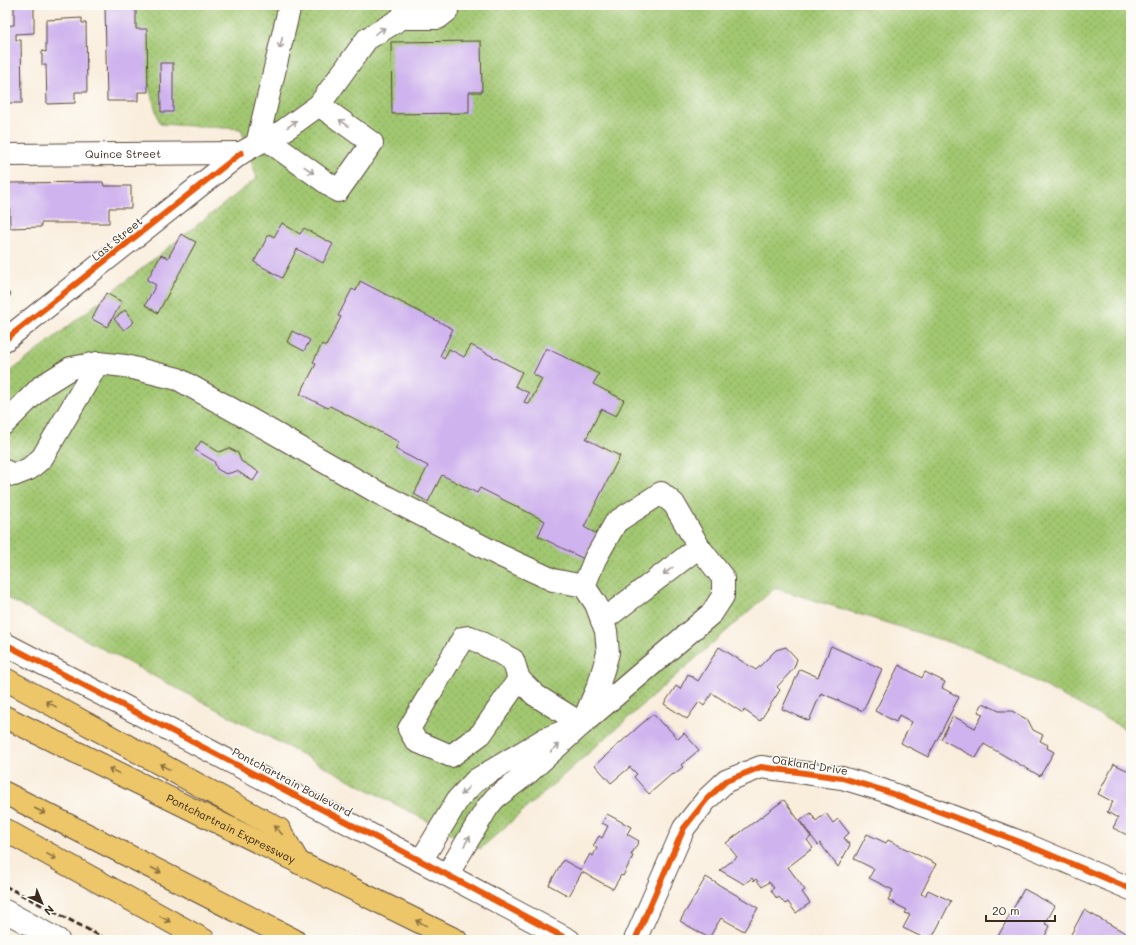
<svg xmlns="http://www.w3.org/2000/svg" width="1136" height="945" font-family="Mali,sans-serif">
  <defs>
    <pattern id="grass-dots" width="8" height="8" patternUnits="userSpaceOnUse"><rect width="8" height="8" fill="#a2c771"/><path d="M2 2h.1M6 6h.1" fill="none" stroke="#85a25c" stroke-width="1.8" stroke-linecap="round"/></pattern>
  </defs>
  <rect width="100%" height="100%" fill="#fdfcf7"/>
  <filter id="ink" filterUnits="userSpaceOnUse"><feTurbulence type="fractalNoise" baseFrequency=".025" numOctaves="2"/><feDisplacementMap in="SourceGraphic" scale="8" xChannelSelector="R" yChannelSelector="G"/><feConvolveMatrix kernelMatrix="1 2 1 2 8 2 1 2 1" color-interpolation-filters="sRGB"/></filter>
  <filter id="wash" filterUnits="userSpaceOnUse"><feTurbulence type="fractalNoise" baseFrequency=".012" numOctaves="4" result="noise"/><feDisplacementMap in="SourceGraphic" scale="16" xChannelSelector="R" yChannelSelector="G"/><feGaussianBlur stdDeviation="0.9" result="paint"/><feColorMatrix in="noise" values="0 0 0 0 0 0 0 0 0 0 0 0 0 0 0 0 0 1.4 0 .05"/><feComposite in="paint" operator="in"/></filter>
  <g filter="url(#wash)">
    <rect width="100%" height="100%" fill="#f9eddc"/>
    <path fill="url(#grass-dots)" stroke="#6e7848" d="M124 5H1131V732L980 652 775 588 480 849 5 597V376L257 178 241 129 160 124Z"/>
    <g id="blocks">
      <g fill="#cfb3ee">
        <path d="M14 5H34V33L16 34V40H21L22 103H5V26L14 25Z"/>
        <path d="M105 5H136V29H147L148 92H138V101H107Z"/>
        <path d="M82 18V23H86L87 92H75V103L47 104 46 65H42V51L46 52V20Z"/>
        <path d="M481 41 482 92H469V113L392 114 391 42Z"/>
        <path d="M160 63H173V112H161Z"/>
        <path d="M103 182 104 186H131V208H109V223H41V227L10 228 9 183Z"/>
        <path d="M282 223 300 234 304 228 333 244 323 263 297 249 282 278 254 262 269 234 274 237Z"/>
        <path d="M181 234 196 242 158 313 145 305 156 285 147 280 161 255 168 258Z"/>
        <path d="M360 281 453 329 440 356 444 359 449 349 464 357 471 345 522 372 515 386 529 393 524 402 529 404 542 379 533 374 546 348 599 374 593 384 624 400 616 416 601 409 586 439 620 456 584 527 597 534 584 559 538 536 545 521 480 488 477 493 442 475 428 502 414 494 428 466 395 449 399 442 330 406 328 408 300 394 316 364 313 362 322 344 326 346 341 317 338 316 352 289 356 291Z"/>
        <path d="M5 291 11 294 5 304Z"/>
        <path d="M106 293 122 302 107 327 92 319Z"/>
        <path d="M125 310 134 322 124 330 114 319Z"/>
        <path d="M292 331 310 340 304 351 287 342Z"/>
        <path d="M201 441 219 452 229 448 238 453 241 461 259 472 253 481 237 471 226 474 217 469 214 461 195 450Z"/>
        <path d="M831 646 882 669 863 711 821 693 809 721 782 709 800 669 818 677Z"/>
        <path d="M719 647 756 670 776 650 786 647 797 659 794 668 777 687 780 690 760 721 744 710 743 713 712 693 704 706 699 702 687 719 664 704 676 686 680 689 688 674 698 681Z"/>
        <path d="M899 665 922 678 925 672 945 682 942 688 959 697 928 757 901 743 912 722 899 715 896 722 875 711Z"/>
        <path d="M983 703 999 711H1012L1028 720 1033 730 1043 735 1040 741 1048 745 1047 748 1054 752 1040 776 984 744 976 758 941 739 953 716 975 728 983 714 978 712Z"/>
        <path d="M653 714 664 726 665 725 678 739 684 733 699 750 681 765 683 767 673 775 672 774 649 794 634 777 637 774 630 767 611 783 595 765Z"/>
        <path d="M1114 764 1131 772V837L1113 828 1118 818 1107 812 1113 802 1098 794Z"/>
        <path d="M784 800 811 837 807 840 813 848 788 867 805 890 802 892 810 903 796 913 788 902 785 904 779 897 777 899 771 890 774 888 769 882 762 887 756 879 754 881 752 878 744 884 720 870 737 857 726 843Z"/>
        <path d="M811 813 816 821 826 813 833 823 838 819 849 833 844 838 850 845 838 867 820 843 818 845 800 821Z"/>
        <path d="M607 814 631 827 627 834 639 841 631 855 633 856 623 876 621 875 613 889 582 872 569 896 549 885 563 860 581 870 590 854 593 856 597 848 593 846 599 836 602 838 608 826 602 823Z"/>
        <path d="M867 834 886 843 888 840 936 864 921 894 925 896 928 890 951 901 931 940H928L903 928 910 915 905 913 907 910 888 900 893 890 869 878 874 869 854 859Z"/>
        <path d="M706 877 758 908 744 931 721 918 709 938 680 921Z"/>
        <path d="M1024 889 1055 906 1045 924 1050 926 1043 940H996Z"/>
        <path d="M1084 910 1131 936V940H1068Z"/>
      </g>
    </g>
  </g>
  <g filter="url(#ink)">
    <use href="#blocks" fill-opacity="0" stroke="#58473a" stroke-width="1"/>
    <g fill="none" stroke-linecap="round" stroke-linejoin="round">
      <g stroke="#58473a" stroke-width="24">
        <g id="minor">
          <path d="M290 5 257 144 283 131 319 105 367 39 402 18 406 5"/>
          <path d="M402 18H438L447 11V5"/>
          <path d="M266 139 338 191 372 143 319 105"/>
          <path id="s1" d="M5 155 241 153"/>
          <path d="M5 340 241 153 257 144"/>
          <path d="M5 423 42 386 71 368 98 363 125 366 178 379 269 430 377 492 499 555 553 580 584 586"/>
          <path d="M5 471 14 475 29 469 42 458 98 363"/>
          <path d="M661 493 674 504 699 547 723 578V596L712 613 582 724 599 684 608 653 606 631 596 604 584 586 595 559 616 522Z"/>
          <path d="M602 621 699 547"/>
          <path d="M5 644 421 861 569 940"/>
          <path d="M519 679 481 734 451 756 416 741 409 729 463 638 470 637 513 660 519 679 535 695 582 724"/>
          <path d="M421 861 458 799 476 780 545 739 582 724 528 773 495 798 487 808 447 875"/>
          <path d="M5 911 58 940"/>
          <path d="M635 940 684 828 707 799 726 781 761 767 842 778 882 790 1020 842 1131 889"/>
        </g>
      </g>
      <g stroke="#58473a" stroke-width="24">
        <g id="highway">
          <path d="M5 679 279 829 299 863"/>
          <path id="s2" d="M5 717 456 940"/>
          <path d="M5 793 294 940"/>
          <path d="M5 830 204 940"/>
        </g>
      </g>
      <use href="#minor" stroke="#fff" stroke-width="22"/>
      <use href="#highway" stroke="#ecc669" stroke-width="22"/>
      <path stroke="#3b2a1e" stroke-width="3" stroke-dasharray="6 3" stroke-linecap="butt" d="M5 886 108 940"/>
      <g stroke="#fdfcf7" stroke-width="8">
        <g id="cycleway">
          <path d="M5 340 241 153"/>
          <path d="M5 644 421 861 569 940"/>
          <path d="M635 940 684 828 707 799 726 781 761 767 842 778 882 790 1020 842 1131 889"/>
        </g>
      </g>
      <use href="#cycleway" stroke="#e8590c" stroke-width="6"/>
    </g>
    <defs><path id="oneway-shaft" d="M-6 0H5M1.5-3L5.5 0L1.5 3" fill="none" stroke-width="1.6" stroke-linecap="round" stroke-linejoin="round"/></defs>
    <g stroke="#a79f9a">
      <use href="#oneway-shaft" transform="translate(380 31) rotate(-31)"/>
      <use href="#oneway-shaft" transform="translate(281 43) rotate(104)"/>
      <use href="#oneway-shaft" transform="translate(344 123) rotate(-145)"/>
      <use href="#oneway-shaft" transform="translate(292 124) rotate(-36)"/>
      <use href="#oneway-shaft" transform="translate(309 170) rotate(36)"/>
      <use href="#oneway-shaft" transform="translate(668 571) rotate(143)"/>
      <use href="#oneway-shaft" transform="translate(555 748) rotate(-42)"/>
      <use href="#oneway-shaft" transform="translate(465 791) rotate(134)"/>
      <use href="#oneway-shaft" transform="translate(467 841) rotate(-59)"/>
    </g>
    <g stroke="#8b7040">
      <use href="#oneway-shaft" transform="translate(51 704) rotate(-151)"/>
      <use href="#oneway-shaft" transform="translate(165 767) rotate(-151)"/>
      <use href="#oneway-shaft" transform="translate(114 771) rotate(-154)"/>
      <use href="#oneway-shaft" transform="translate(40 811) rotate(27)"/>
      <use href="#oneway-shaft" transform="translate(278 830) rotate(-134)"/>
      <use href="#oneway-shaft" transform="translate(51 856) rotate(29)"/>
      <use href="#oneway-shaft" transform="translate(156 870) rotate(27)"/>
      <use href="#oneway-shaft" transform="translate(165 919) rotate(29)"/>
      <use href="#oneway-shaft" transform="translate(421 923) rotate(-154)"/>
    </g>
  </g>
  <g text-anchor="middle" stroke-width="3" stroke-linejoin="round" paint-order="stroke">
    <g font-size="11" fill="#3b2a1e" stroke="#fdfcf7">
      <text dy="4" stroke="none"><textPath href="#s1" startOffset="118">Quince Street</textPath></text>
      <text transform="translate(117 239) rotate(-39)" y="4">Last Street</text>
      <text transform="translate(810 765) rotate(9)" y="4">Oakland Drive</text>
      <text transform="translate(292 782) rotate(28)" y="4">Pontchartrain Boulevard</text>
      <text dy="4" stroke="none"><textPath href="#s2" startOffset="252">Pontchartrain Expressway</textPath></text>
    </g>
  </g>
  <rect width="1136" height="945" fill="none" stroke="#fdfcf7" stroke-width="20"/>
  <g transform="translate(42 903) rotate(136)" stroke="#fdfcf7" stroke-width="3" paint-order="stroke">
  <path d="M0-3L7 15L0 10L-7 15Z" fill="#3b2a1e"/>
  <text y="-6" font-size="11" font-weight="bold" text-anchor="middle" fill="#3b2a1e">N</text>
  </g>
  <path d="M986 915v6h69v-6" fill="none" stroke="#3b2a1e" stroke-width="2"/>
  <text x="992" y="915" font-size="12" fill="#3b2a1e" stroke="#fdfcf7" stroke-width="3" paint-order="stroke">20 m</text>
</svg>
